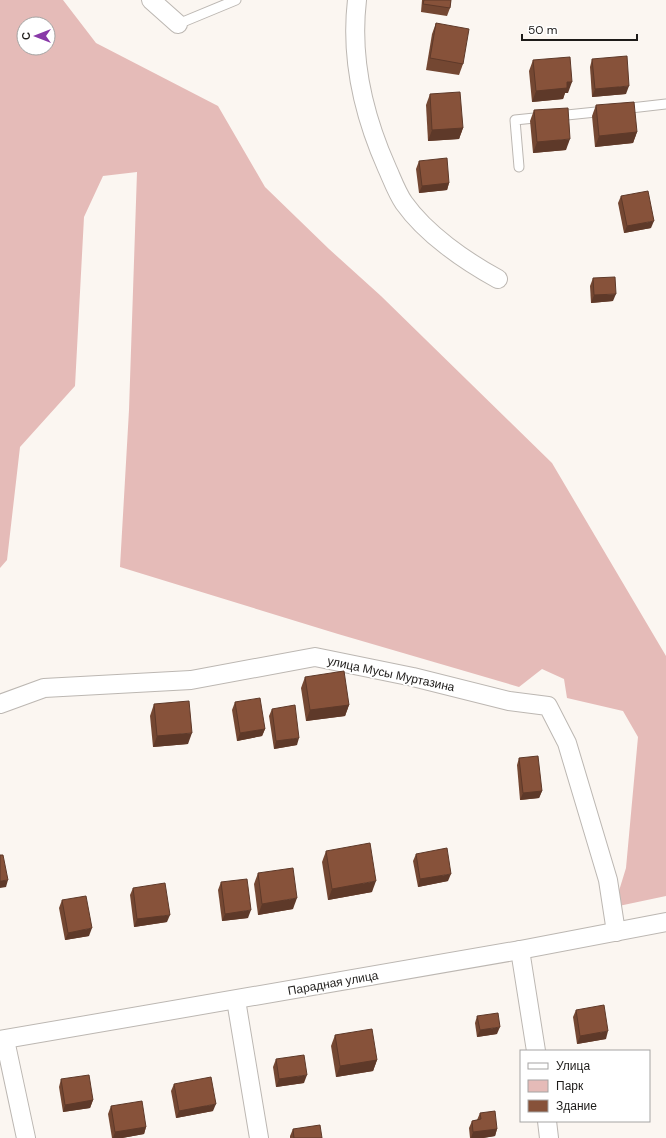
<svg xmlns="http://www.w3.org/2000/svg" width="666" height="1138" font-family="'DM Sans',sans-serif">
  <rect width="100%" height="100%" fill="#fbf6f1"/>
  <path fill="#e5bbb8" fill-rule="evenodd" d="M0 0H63L96 43 218 106 265 187 329 249 381 296 552 463 666 656V896L614 907 626 868 638 737 623 711 567 698 564 679 542 669 519 687 338 634 120 567 129 410 137 172 103 176 84 217 75 386 20 447 7 560 0 568ZM24 24H48V48H24Z"/>
  <g fill="none" stroke-linecap="round" stroke-linejoin="round">
    <g stroke="#bcb7b2" stroke-width="11">
      <g id="lane">
        <path d="M178 24 236 0"/>
        <path d="M622 109 666 104"/>
        <path d="M557 116 606 111"/>
        <path d="M519 167 515 120 544 117"/>
      </g>
    </g>
    <g stroke="#bcb7b2" stroke-width="20">
      <g id="street">
        <path d="M151 0 178 24"/>
        <path d="M357 0C350 59 363 114 387 168 392 179 397 193 404 203 426 234 465 261 498 279"/>
        <path d="M0 704 44 688 191 680 315 657 413 677 509 701 548 706 567 743 608 880 616 932"/>
        <path d="M520 950 536 1051"/>
        <path d="M236 1000 259 1138"/>
        <path d="M0 1040 520 950 666 922"/>
        <path d="M5 1040 26 1138"/>
        <path d="M547 1121 549 1138"/>
      </g>
    </g>
    <use href="#lane" stroke="#fff" stroke-width="9"/>
    <use href="#street" stroke="#fff" stroke-width="18"/>
  </g>
  <g fill="#744732">
    <path d="M422 0H451L450 8 447 16 421 12Z"/>
    <path d="M436 23 463 64 459 75 426 70 432 34Z"/>
    <path d="M592 59 626 94 592 97 590 67Z"/>
    <path d="M533 60 568 93H565L563 99 532 102 529 71Z"/>
    <path d="M430 94 463 128 459 139 428 141 426 105Z"/>
    <path d="M596 105 637 132 633 143 595 147 592 116Z"/>
    <path d="M534 110 566 150 533 153 530 121Z"/>
    <path d="M419 161 449 183 447 190 419 193 416 169Z"/>
    <path d="M621 196 651 228 624 233 618 203Z"/>
    <path d="M593 278 613 301 591 303 590 286Z"/>
    <path d="M305 677 349 705 345 716 306 721 301 688Z"/>
    <path d="M235 702 265 729 262 736 237 741 232 710Z"/>
    <path d="M154 704 188 744 153 747 150 716Z"/>
    <path d="M272 709 297 745 274 749 269 716Z"/>
    <path d="M519 758 542 791 539 798 520 800 517 765Z"/>
    <path d="M326 851 372 892 328 900 322 862Z"/>
    <path d="M416 854 448 881 418 887 413 861Z"/>
    <path d="M258 873 293 909 258 915 254 884Z"/>
    <path d="M221 882 248 918 222 921 218 890Z"/>
    <path d="M133 888 167 922 134 927 130 895Z"/>
    <path d="M62 900 89 936 65 940 59 908Z"/>
    <path d="M576 1010 606 1039 577 1044 573 1017Z"/>
    <path d="M477 1016 497 1034 477 1037 475 1023Z"/>
    <path d="M335 1035 377 1060 373 1071 336 1077 331 1046Z"/>
    <path d="M276 1059 304 1083 276 1087 273 1067Z"/>
    <path d="M61 1079 93 1100 90 1108 63 1112 59 1087Z"/>
    <path d="M174 1084 213 1111 176 1118 171 1091Z"/>
    <path d="M111 1106 146 1127 144 1134 122 1138H112L108 1114Z"/>
    <path d="M480 1113 497 1129 495 1136 483 1138H470L469 1128 472 1121 477 1120Z"/>
    <path d="M293 1129 322 1138H290V1136Z"/>
  </g>
  <g fill="#5e3929">
    <path d="M567 82H572L568 93H565L563 99 532 102 536 91Z"/>
    <path d="M629 86 626 94 592 97 595 89Z"/>
    <path d="M463 128 459 139 428 141 432 130Z"/>
    <path d="M637 132 633 143 595 147 599 136Z"/>
    <path d="M570 139 566 150 533 153 537 142Z"/>
    <path d="M449 183 447 190 419 193 422 186Z"/>
    <path d="M654 221 651 228 624 233 627 226Z"/>
    <path d="M616 294 613 301 591 303 594 295Z"/>
    <path d="M349 705 345 716 306 721 310 710Z"/>
    <path d="M265 729 262 736 237 741 240 733Z"/>
    <path d="M192 733 188 744 153 747 157 736Z"/>
    <path d="M299 738 297 745 274 749 276 741Z"/>
    <path d="M542 791 539 798 520 800 523 793Z"/>
    <path d="M451 874 448 881 418 887 420 879Z"/>
    <path d="M8 880 6 887 0 888V881Z"/>
    <path d="M376 881 372 892 328 900 332 889Z"/>
    <path d="M297 898 293 909 258 915 262 904Z"/>
    <path d="M251 910 248 918 222 921 225 914Z"/>
    <path d="M170 915 167 922 134 927 137 919Z"/>
    <path d="M92 928 89 936 65 940 68 933Z"/>
    <path d="M500 1027 497 1034 477 1037 480 1030Z"/>
    <path d="M608 1031 606 1039 577 1044 580 1036Z"/>
    <path d="M377 1060 373 1071 336 1077 340 1066Z"/>
    <path d="M307 1075 304 1083 276 1087 279 1079Z"/>
    <path d="M93 1100 90 1108 63 1112 65 1105Z"/>
    <path d="M216 1104 213 1111 176 1118 179 1111Z"/>
    <path d="M146 1127 144 1134 122 1138H113L115 1132Z"/>
    <path d="M497 1129 495 1136 483 1138H471L473 1132Z"/>
  </g>
  <g fill="#87523a" stroke="#5e3929">
    <path d="M424 0H451L450 8 423 4Z"/>
    <path d="M436 23 469 29 463 64 430 58Z"/>
    <path d="M627 56 629 86 595 89 592 59Z"/>
    <path d="M570 57 572 82H567V88L536 91 533 60Z"/>
    <path d="M460 92 463 128 432 130 430 94Z"/>
    <path d="M634 102 637 132 599 136 596 105Z"/>
    <path d="M568 108 570 139 537 142 534 110Z"/>
    <path d="M447 158 449 183 422 186 419 161Z"/>
    <path d="M648 191 654 221 627 226 621 196Z"/>
    <path d="M615 277 616 294 594 295 593 278Z"/>
    <path d="M344 671 349 705 310 710 305 677Z"/>
    <path d="M260 698 265 729 240 733 235 702Z"/>
    <path d="M189 701 192 733 157 736 154 704Z"/>
    <path d="M295 705 299 738 276 741 272 709Z"/>
    <path d="M538 756 542 791 523 793 519 758Z"/>
    <path d="M370 843 376 881 332 889 326 851Z"/>
    <path d="M447 848 451 874 420 879 416 854Z"/>
    <path d="M0 855H3L8 880 0 881Z"/>
    <path d="M293 868 297 898 262 904 258 873Z"/>
    <path d="M247 879 251 910 225 914 221 882Z"/>
    <path d="M165 883 170 915 137 919 133 888Z"/>
    <path d="M86 896 92 928 68 933 62 900Z"/>
    <path d="M604 1005 608 1031 580 1036 576 1010Z"/>
    <path d="M498 1013 500 1027 480 1030 477 1016Z"/>
    <path d="M372 1029 377 1060 340 1066 335 1035Z"/>
    <path d="M304 1055 307 1075 279 1079 276 1059Z"/>
    <path d="M89 1075 93 1100 65 1105 61 1079Z"/>
    <path d="M211 1077 216 1104 179 1111 174 1084Z"/>
    <path d="M142 1101 146 1127 115 1132 111 1106Z"/>
    <path d="M495 1111 497 1129 473 1132 472 1121 481 1119 480 1113Z"/>
    <path d="M320 1125 322 1138H294L293 1129Z"/>
  </g>
  <g text-anchor="middle" stroke-width="4" stroke-linejoin="round" paint-order="stroke">
    <g font-size="12" fill="#1d1b19" stroke="#fff">
      <text transform="translate(391 674) rotate(12)" y="4">улица Мусы Муртазина</text>
      <text transform="translate(333 983) rotate(-10)" y="4">Парадная улица</text>
    </g>
  </g>
  <rect x="520" y="1050" width="130" height="72" fill="#ffffff" stroke="#a5a4a3"/>
  <rect x="528" y="1063" width="20" height="6" fill="#ffffff" stroke="#a5a4a3"/>
  <text x="556" y="1070" font-size="12" fill="#1d1b19">Улица</text>
  <rect x="528" y="1080" width="20" height="12" fill="#e5bbb8" stroke="#a5a4a3"/>
  <text x="556" y="1090" font-size="12" fill="#1d1b19">Парк</text>
  <rect x="528" y="1100" width="20" height="12" fill="#87523a" stroke="#a5a4a3"/>
  <text x="556" y="1110" font-size="12" fill="#1d1b19">Здание</text>
  <g transform="translate(36 36) rotate(270)"><circle r="19" fill="#ffffff" stroke="#a5a4a3"/>
  <path d="M0-3L7 15L0 10L-7 15Z" fill="#8939a8"/>
  <text y="-6" font-size="11" font-weight="bold" text-anchor="middle" fill="#1d1b19">С</text>
  </g>
  <path d="M522 34v6h115v-6" fill="none" stroke="#1d1b19" stroke-width="2"/>
  <text x="528" y="34" font-size="12" fill="#1d1b19" stroke="#ffffff" stroke-width="3" paint-order="stroke">50 m</text>
</svg>
